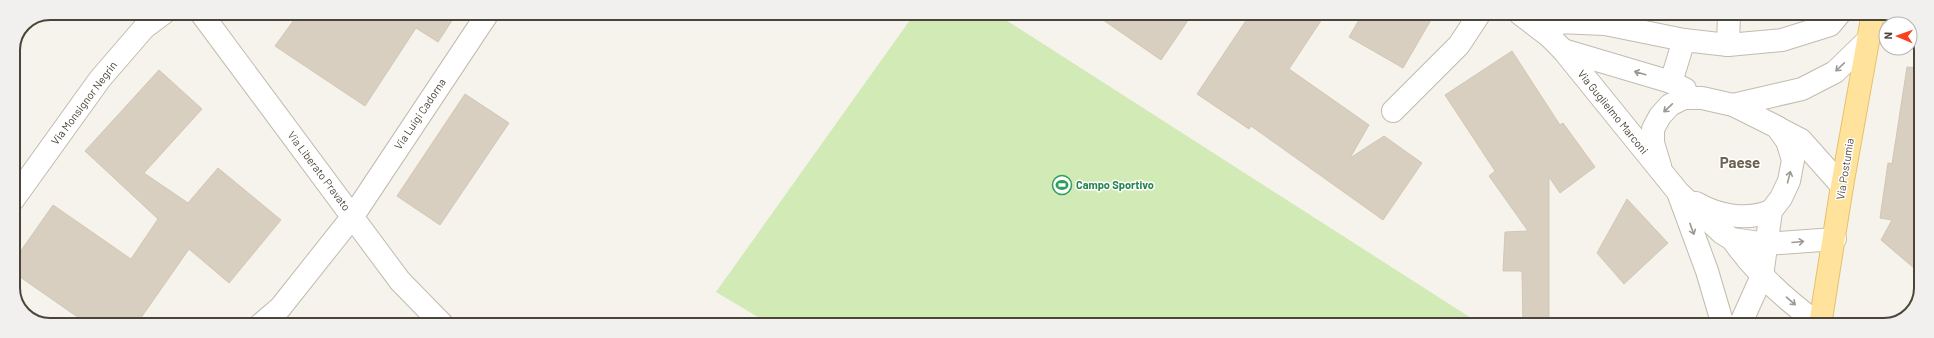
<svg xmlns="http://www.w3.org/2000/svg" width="1934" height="338" font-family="Barlow,sans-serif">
  <rect width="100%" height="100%" fill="#f6f3ec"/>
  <path fill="#d2eab5" d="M915 13H995L1482 325H771L716 292Z"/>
  <g fill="#d8cfc1" stroke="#d3c7b4">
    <path d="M299 13H457L438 42 416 28 365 106 275 46Z"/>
    <path d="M1093 13H1193L1161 60Z"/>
    <path d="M1251 13H1326L1289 69 1369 125 1350 158 1384 136 1422 163 1383 220 1251 126 1249 129 1197 94Z"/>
    <path d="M1363 13H1435L1403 68 1349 37Z"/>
    <path d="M1512 51 1560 125 1563 123 1595 167 1560 193 1549 177V325H1523L1522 271H1503L1505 232 1528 231 1489 176 1495 171 1445 95Z"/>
    <path d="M1907 67 1921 68V274L1881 240 1892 220 1880 218 1888 163 1892 164Z"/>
    <path d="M159 70 202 109 144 173 188 203 218 168 281 220 229 283 189 249 136 325H89L13 272V262L53 205 131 259 158 219 85 151Z"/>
    <path d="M465 94 509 123 440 225 397 196Z"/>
    <path d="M1627 199 1668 243 1624 284 1597 253Z"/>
  </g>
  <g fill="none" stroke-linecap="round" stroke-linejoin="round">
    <g stroke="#c2bbae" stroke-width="24">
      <g id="minor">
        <path d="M201 13 400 281 443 325"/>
        <path d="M1519 13 1549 36 1563 50 1678 192 1722 233 1732 239 1766 244 1835 239"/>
        <path d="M1549 36 1558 22 1605 24 1684 40"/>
        <path d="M1728 45 1729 13"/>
        <path d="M1563 50 1671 82 1685 89"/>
        <path d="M1671 82 1684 40 1728 45 1782 40 1830 25 1840 13"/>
        <path d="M1733 105 1802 89 1835 72 1868 40"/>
        <path d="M1393 111 1459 45 1480 13"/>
        <path d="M1778 128 1801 140 1842 186"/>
        <path d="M1660 166 1653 143V129L1660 116 1670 105 1684 98H1702L1733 105 1777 127 1787 141 1793 160 1789 181 1781 198 1771 211 1762 276 1740 325"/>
        <path d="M1679 195 1707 271 1723 325"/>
        <path d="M13 200 100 79 144 28 164 13"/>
        <path d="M1696 203C1719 216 1746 221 1771 211"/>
        <path d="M1732 239C1755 272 1787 301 1820 325"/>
        <path d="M260 325 280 308 353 216 488 13"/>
      </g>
    </g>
    <g stroke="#e6c16a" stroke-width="24">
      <path id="major" d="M1820 325 1842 186 1873 13"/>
    </g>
    <use href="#minor" stroke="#fff" stroke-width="22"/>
    <use href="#major" stroke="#ffe39c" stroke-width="22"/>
  </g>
  <defs><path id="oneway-shaft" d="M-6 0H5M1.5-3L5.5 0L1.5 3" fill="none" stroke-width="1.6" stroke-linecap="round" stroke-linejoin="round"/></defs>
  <g stroke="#9c9892">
    <use href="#oneway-shaft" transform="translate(1840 67) rotate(136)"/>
    <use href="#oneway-shaft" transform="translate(1640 73) rotate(-164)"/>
    <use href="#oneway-shaft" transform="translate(1668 108) rotate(137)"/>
    <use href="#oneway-shaft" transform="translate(1789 177) rotate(-76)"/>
    <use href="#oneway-shaft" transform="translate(1692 229) rotate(70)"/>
    <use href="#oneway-shaft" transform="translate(1798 242) rotate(-5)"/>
    <use href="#oneway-shaft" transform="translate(1791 301) rotate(41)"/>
  </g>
  <defs>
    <g id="stadium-ring" transform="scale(1)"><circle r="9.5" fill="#fff" stroke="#2e9e5b" stroke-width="1.5"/><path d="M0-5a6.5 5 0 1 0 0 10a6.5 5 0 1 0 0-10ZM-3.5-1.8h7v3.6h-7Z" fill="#2e9e5b"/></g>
  </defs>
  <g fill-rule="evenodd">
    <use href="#stadium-ring" x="1062" y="185"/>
  </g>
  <g text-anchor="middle" stroke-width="3" stroke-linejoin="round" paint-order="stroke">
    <g font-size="11" fill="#4b4439" stroke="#fff">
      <text transform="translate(84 103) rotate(-53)" y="4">Via Monsignor Negrin</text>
      <text transform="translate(1613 112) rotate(51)" y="4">Via Guglielmo Marconi</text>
      <text transform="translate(420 114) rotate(-56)" y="4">Via Luigi Cadorna</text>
      <text transform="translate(1845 169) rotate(-81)" y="4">Via Postumia</text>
      <text transform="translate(319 171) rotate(53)" y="4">Via Liberato Pravato</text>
    </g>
    <g font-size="11" font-weight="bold" fill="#27864d" stroke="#fff" text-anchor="start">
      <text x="1076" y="189">Campo Sportivo</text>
    </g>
    <g font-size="15" font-weight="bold" fill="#6e6250" stroke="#fff">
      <text x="1740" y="168">Paese</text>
    </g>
  </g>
  <path d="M0 0H1934V338H0ZM50 20H1884A30 30 0 0 1 1914 50V288A30 30 0 0 1 1884 318H50A30 30 0 0 1 20 288V50A30 30 0 0 1 50 20Z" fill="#f1f0ef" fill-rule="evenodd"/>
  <path fill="none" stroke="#4b4439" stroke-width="2" d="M50 20H1884A30 30 0 0 1 1914 50V288A30 30 0 0 1 1884 318H50A30 30 0 0 1 20 288V50A30 30 0 0 1 50 20Z"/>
  <g transform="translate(1898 36) rotate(272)"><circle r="19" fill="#ffffff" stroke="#b7b4b0"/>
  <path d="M0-3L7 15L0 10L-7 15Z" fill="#fc3f1d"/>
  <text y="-6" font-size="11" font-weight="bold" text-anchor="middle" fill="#4b4439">N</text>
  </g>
</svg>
